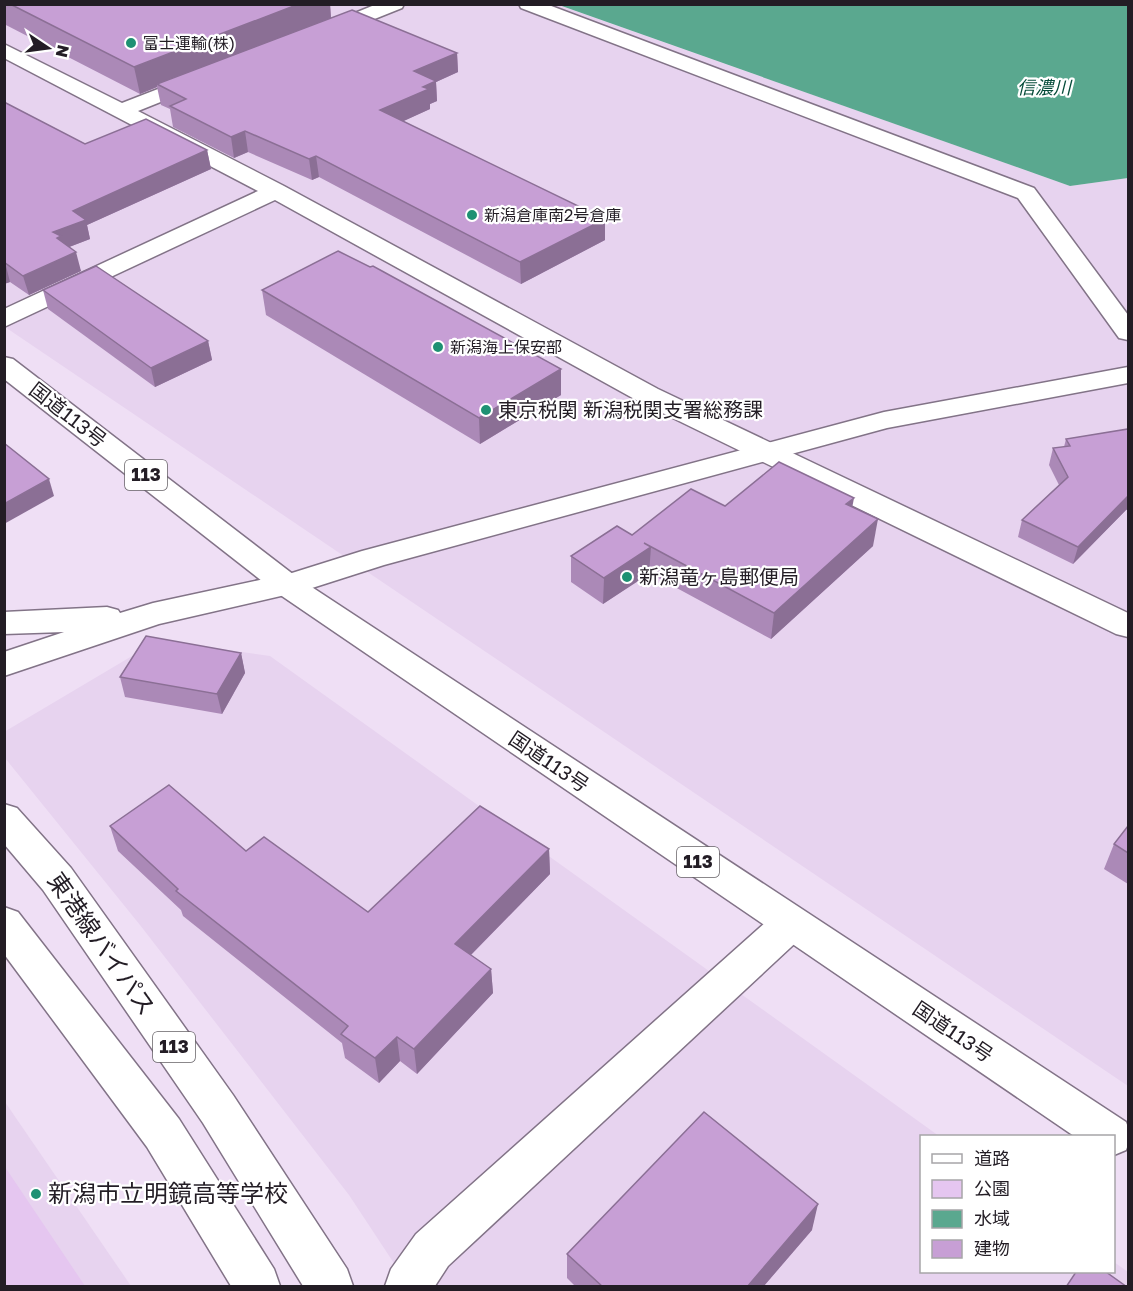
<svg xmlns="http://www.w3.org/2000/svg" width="1133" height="1291" font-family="'Golos Text','Noto Sans JP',sans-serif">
  <rect width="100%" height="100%" fill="#efdff5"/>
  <g fill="#e7d3ef">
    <path d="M4 5H558L1070 186 1128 178V1086L5 327Z"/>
    <path d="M159 640 270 656 939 1136H922V1272H1114V1262L1128 1272V1286H409L349 1195 140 925 5 758 4 732Z"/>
    <path d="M5 1102 131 1286H5Z"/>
  </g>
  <path fill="#e5c6f0" d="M4 1167H5L85 1286H5Z"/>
  <path fill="#5aa88f" d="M559 5H1128V178L1070 186Z"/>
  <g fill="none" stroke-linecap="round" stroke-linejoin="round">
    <g stroke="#827387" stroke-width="3">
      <g id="minor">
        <path d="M377 4H404L402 8 332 36H318L315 32 318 28Z"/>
        <path d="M519 4H546L1034 188 1128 315V340L1119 338 1018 198 521 8Z"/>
        <path d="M4 44 122 103 194 75H208L211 79 208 83 138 111 284 186 658 389 1128 613V637L1116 634 638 401 275 200 4 327V309L258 191 4 58Z"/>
        <path d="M287 574 298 578 303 585 298 592 159 624 4 676V652L64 632 4 634V612L107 607 118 610 120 613 153 603Z"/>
        <path d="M790 908 804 913 810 924 804 935 448 1266 435 1286H385L391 1269 416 1234 776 913Z"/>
      </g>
    </g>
    <g stroke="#827387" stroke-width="3">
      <path id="major" d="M1128 367V383L887 428 384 565 287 596 276 592 271 585 276 578 362 551 884 412Z"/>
    </g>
    <g stroke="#827387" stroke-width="3">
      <g id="highway">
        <path d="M4 357 13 359 298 578 1126 1122C1130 1131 1130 1141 1126 1150L1114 1155V1136H1074L276 592 4 379Z"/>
        <path d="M4 804 17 808 71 868 233 1095 347 1269 353 1286H303L203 1123 43 890 4 844Z"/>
        <path d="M4 907 18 912 179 1119 274 1269 280 1286H231L147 1147 4 954Z"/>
      </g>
    </g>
    <use href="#minor" fill="#fff" fill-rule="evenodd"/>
    <use href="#major" fill="#fff" fill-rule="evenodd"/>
    <use href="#highway" fill="#fff" fill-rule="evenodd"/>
  </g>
  <g fill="#ab89b7">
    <path d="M4 4H330L331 18 457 53 458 72 436 82 437 101 430 104V109L403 121 605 240 521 284 319 177 312 180 248 152 234 158 173 127 170 109 161 105 157 87 140 94 4 24Z"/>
    <path d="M4 102 85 144 207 150 211 169 87 225 90 239 69 247 81 271 29 295 10 282 4 284Z"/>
    <path d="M43 290 208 341 212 360 155 387 48 309Z"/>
    <path d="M262 290 561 395 480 444 266 315Z"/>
    <path d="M1128 429V509L1126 510 1073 564 1018 537 1022 520 1059 485 1049 465 1053 448 1064 447 1066 439Z"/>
    <path d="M725 506 852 507 873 546 771 639 649 573 603 604 571 582V556L632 535Z"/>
    <path d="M241 653 245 673 222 714 125 697 120 677Z"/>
    <path d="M110 826 246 851 368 912 549 849 550 874 471 955 491 969 493 993 417 1074 400 1061 379 1083 345 1058 342 1043 183 916 181 910 118 851Z"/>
    <path d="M1128 826V884L1104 869 1114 844Z"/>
    <path d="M812 1230 763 1287H576L567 1278V1254Z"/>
  </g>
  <g fill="#8b6f95">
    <path d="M299 4H330L331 19 157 84V87L140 94 134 67Z"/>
    <path d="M457 53 458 72 436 82 437 101 430 104V109L382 131 380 110 414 71Z"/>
    <path d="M245 131 248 152 234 158 231 137Z"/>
    <path d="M207 150 211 169 87 225 90 239 64 249 53 232 73 211Z"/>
    <path d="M316 156 319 177 312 180 309 159Z"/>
    <path d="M605 219V240L521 284 520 262Z"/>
    <path d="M76 252 81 271 29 295 23 276Z"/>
    <path d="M5 262 10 282 4 284Z"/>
    <path d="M208 341 212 360 155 387 151 368Z"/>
    <path d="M561 369V395L480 444 479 418Z"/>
    <path d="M49 479 54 496 4 524V504Z"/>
    <path d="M1128 496V509L1126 510 1073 564 1078 547Z"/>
    <path d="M854 498 849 524 846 504Z"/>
    <path d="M878 519 873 546 771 639 774 613Z"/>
    <path d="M651 547 649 574 603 604 604 578Z"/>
    <path d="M241 653 245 673 222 714 217 694Z"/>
    <path d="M549 849 550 874 457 969 455 944Z"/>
    <path d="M491 969 493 993 417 1074 414 1049Z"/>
    <path d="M397 1037 400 1061 379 1083 375 1058Z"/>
    <path d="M818 1204 812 1230 763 1287H747Z"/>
  </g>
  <g fill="#c79fd5" stroke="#8b6f95" stroke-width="1.5">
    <path d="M10 4H299L134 67Z"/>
    <path d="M352 10 457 53 414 71 436 81 423 87 429 89 380 110 605 219 520 262 316 156 309 159 245 131 231 137 170 106 186 99 157 84Z"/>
    <path d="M4 102 85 144 146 119 207 150 73 211 86 220 53 232 61 236 57 238 76 252 23 276 4 262Z"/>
    <path d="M338 251 370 267 373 266 382 271 561 369 479 418 262 290Z"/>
    <path d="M96 266 208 341 151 368 43 290Z"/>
    <path d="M1128 429V496L1078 547 1022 520 1068 477 1053 448 1070 446 1066 439Z"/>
    <path d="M4 443 49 479 4 504Z"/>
    <path d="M779 462 854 498 846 504 878 519 774 613 644 543 651 547 604 578 571 556 617 526 632 535 691 489 725 506Z"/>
    <path d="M146 636 241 653 217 694 120 677Z"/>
    <path d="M169 785 246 851 264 837 368 912 480 806 549 849 455 944 491 969 414 1049 397 1037 375 1058 341 1034 348 1026 176 891 178 889 110 826Z"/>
    <path d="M1128 826V853L1114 844Z"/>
    <path d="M704 1112 818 1204 747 1287H603L567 1254Z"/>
    <path d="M1076 1272H1106L1127 1287H1066Z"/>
  </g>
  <g fill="#1e9173" stroke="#fff" stroke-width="2">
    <circle cx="131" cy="43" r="6"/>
    <circle cx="472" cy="215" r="6"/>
    <circle cx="438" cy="347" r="6"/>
    <circle cx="486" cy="410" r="6"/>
    <circle cx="627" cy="577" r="6"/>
    <circle cx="36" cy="1194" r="6"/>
  </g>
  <g text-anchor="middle" stroke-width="4.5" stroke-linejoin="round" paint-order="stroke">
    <g font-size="16" fill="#231d25" stroke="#fff" text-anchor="start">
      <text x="143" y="49">富士運輸(株)</text>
      <text x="484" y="221">新潟倉庫南2号倉庫</text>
      <text x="450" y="353">新潟海上保安部</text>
    </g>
    <g font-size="18" font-style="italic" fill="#064c3a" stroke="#fff">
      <text x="1044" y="94">信濃川</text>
    </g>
    <g fill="#fff" stroke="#656166" stroke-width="1.5">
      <rect x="125" y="460" width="42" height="30" rx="4.5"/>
      <rect x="677" y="847" width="42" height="30" rx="4.5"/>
      <rect x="153" y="1032" width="42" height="30" rx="4.5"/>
    </g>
    <g font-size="18" font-weight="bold" fill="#231d25">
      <text x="146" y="481">113</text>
      <text x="698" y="868">113</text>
      <text x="174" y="1053">113</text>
    </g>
    <g font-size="20" fill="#231d25" stroke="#fff" text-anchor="start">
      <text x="498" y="417">東京税関 新潟税関支署総務課</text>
      <text x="639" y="584">新潟竜ヶ島郵便局</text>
    </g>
    <g font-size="20" fill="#231d25" stroke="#fff">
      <text transform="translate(68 415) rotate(38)" y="7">国道113号</text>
      <text transform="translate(549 762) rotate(34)" y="7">国道113号</text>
      <text transform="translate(953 1032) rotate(34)" y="7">国道113号</text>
    </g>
    <g font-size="24" fill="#231d25" stroke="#fff">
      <text transform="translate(101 944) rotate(55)" y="8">東港線バイパス</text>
    </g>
    <g font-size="24" fill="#231d25" stroke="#fff" text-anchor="start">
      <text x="48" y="1202">新潟市立明鏡高等学校</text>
    </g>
  </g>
  <rect width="1133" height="1291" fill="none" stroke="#231d25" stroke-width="12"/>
  <rect x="920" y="1135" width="195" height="138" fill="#ffffff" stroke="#a7a5a8" stroke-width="1.5"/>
  <rect x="932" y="1154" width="30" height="9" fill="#ffffff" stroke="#a7a5a8" stroke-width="1.5"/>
  <text x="974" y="1165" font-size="18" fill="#231d25">道路</text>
  <rect x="932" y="1180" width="30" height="18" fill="#e5c6f0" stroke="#a7a5a8" stroke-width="1.5"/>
  <text x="974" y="1195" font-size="18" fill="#231d25">公園</text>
  <rect x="932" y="1210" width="30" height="18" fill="#5aa88f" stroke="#a7a5a8" stroke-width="1.5"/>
  <text x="974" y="1225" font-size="18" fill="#231d25">水域</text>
  <rect x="932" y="1240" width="30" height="18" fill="#c79fd5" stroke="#a7a5a8" stroke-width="1.5"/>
  <text x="974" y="1255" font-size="18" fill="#231d25">建物</text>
  <g transform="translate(48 48) rotate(103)" stroke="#ffffff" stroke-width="4.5" paint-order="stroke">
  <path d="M0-4.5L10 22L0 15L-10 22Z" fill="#231d25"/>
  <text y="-9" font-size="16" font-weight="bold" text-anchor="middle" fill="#231d25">N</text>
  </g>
</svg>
